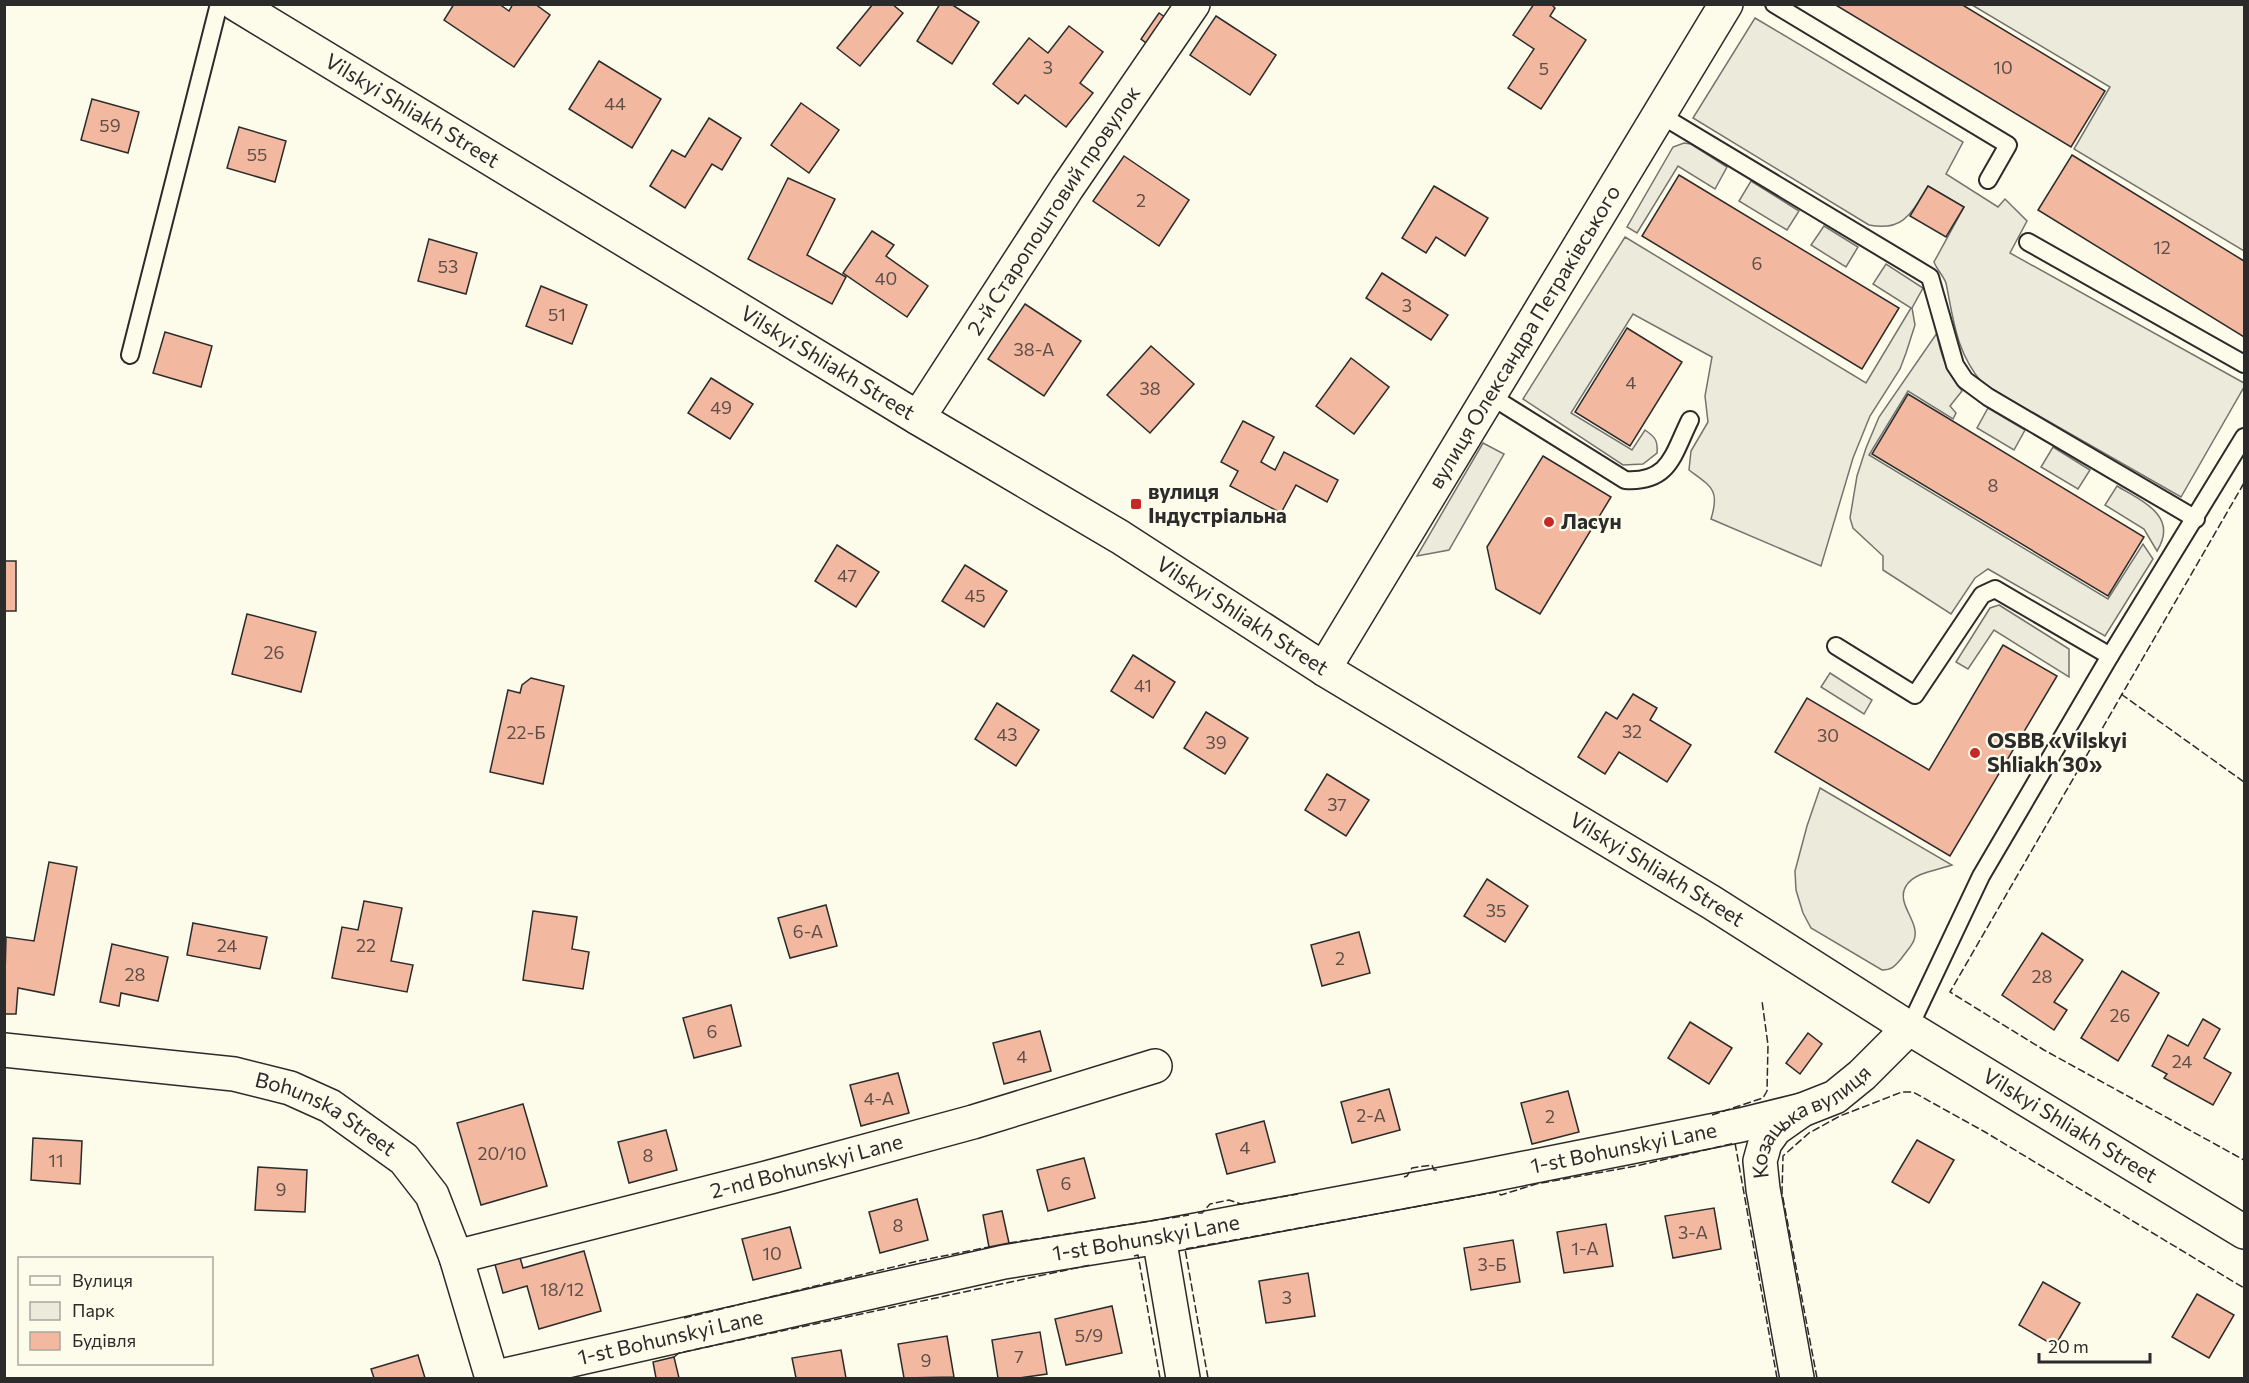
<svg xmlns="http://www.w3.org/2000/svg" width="2249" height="1383" font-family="Commissioner,sans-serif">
  <rect width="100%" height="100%" fill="#fdfbea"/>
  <g fill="#ecebdb" stroke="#74746e" stroke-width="1.5">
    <path d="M1972 5H2244V251L2074 149 2110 87Z"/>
    <path d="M1755 18 1963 142 1946 174 1998 207 2005 199 2027 221 2010 253 2244 383V387L2181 497 1983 384C1956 352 1954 322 1946 283 1943 275 1937 270 1934 262L1964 207 1928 186C1912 212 1904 232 1869 225L1693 118Z"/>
    <path d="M1684 143 1691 144 1727 167 1715 189 1678 166 1637 233 1627 227 1673 147Z"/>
    <path d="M1751 181 1799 211 1787 230 1739 201Z"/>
    <path d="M1824 226 1858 247 1846 267 1811 245Z"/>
    <path d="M1625 237 1866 383 1911 308 1873 284 1886 264 1923 288 1912 308 1915 325 1906 353 1900 369 1870 416 1853 458 1821 566 1711 519C1720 490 1712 487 1689 470L1691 451 1708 422 1705 396 1712 357 1633 314 1571 413 1632 450 1645 430C1655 437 1658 440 1657 453L1643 464 1623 465 1523 399Z"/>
    <path d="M1937 333C1940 355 1948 374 1962 391L1950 406 1956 413 1953 419 1908 391 1869 455 2108 599 2143 544 2153 559 2105 636 1988 569 1975 578 1951 614 1883 570V556L1853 528 1850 518 1857 476 1866 448 1879 417Z"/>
    <path d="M1988 408 2025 430 2014 450 1977 428Z"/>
    <path d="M2053 447 2090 470 2078 489 2041 467Z"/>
    <path d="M2117 486C2142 501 2179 516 2157 551L2144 529 2105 505Z"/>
    <path d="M1999 605 2069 649V677L1994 630 1968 669 1956 662 1990 608Z"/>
    <path d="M1830 673 1872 700 1864 714 1821 687Z"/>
    <path d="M1820 788 1952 865C1939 870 1914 872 1906 886 1895 904 1921 922 1914 940 1912 946 1905 953 1901 959 1895 966 1892 970 1882 970L1811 928 1803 913 1796 890 1795 871 1807 826Z"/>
  </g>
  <path fill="#eceadb" stroke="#74746e" stroke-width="1.5" d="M1483 443 1504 454 1449 550 1417 556Z"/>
  <g fill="#f2b8a0" stroke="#2b2b2b" stroke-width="1.5">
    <path d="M454 4H499L509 11 513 4H535L550 15 514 67 444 20Z"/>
    <path d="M873 4H892L903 13 860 66 837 48Z"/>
    <path d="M940 4H951L979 22 952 64 917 41Z"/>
    <path d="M1534 4H1551L1555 8 1550 16 1586 40 1541 109 1508 88 1534 49 1513 35Z"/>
    <path d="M1834 4H1961L2105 91 2071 147Z"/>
    <path d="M1159 13 1169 20 1150 46 1141 39Z"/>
    <path d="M1216 16 1276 55 1250 95 1190 55Z"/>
    <path d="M1069 26 1103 52 1080 83 1093 93 1066 127 1025 95 1018 104 993 84 1029 38 1048 53Z"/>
    <path d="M599 61 661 99 632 148 569 109Z"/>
    <path d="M92 99 139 112 128 153 81 140Z"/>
    <path d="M801 103 839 130 809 173 771 145Z"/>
    <path d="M709 118 741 138 722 170 712 164 685 208 650 186 672 150 685 157Z"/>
    <path d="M239 127 286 141 275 182 227 168Z"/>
    <path d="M2072 155 2244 261V337L2038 210Z"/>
    <path d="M1124 156 1189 200 1159 246 1093 201Z"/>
    <path d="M1679 175 1899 308 1862 369 1642 236Z"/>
    <path d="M788 178 835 199 807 255 846 277 832 304 748 259Z"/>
    <path d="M1434 186 1488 218 1465 256 1436 237 1426 253 1402 238Z"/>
    <path d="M1928 186 1964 207 1946 237 1910 216Z"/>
    <path d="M872 231 894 245 886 256 928 286 907 317 843 273Z"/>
    <path d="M429 239 477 253 466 294 418 281Z"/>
    <path d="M1382 273 1448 315 1431 340 1366 298Z"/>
    <path d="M541 286 587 305 572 344 526 326Z"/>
    <path d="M1025 304 1081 341 1044 396 988 359Z"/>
    <path d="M1627 328 1682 362 1630 446 1575 412Z"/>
    <path d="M165 332 212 346 201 387 153 373Z"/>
    <path d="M1151 346 1194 384 1150 433 1107 395Z"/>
    <path d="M1351 358 1389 387 1354 434 1316 406Z"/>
    <path d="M711 378 753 404 730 439 688 413Z"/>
    <path d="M1908 394 2144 537 2108 596 1872 454Z"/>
    <path d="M1243 421 1274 437 1261 462 1275 470 1284 452 1338 480 1327 502 1296 485 1281 513 1230 486 1238 471 1221 462Z"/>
    <path d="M1543 456 1611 497 1540 614 1496 589 1487 547Z"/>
    <path d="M837 545 879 572 856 607 815 581Z"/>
    <rect x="4" y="561" width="12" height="50"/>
    <path d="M965 565 1007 591 984 627 942 601Z"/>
    <path d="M247 614 316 632 301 692 232 674Z"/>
    <path d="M2003 645 2057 676 1950 856 1775 752 1807 698 1929 770Z"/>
    <path d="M1133 655 1175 682 1153 718 1111 691Z"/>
    <path d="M531 678 564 686 543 784 490 772 508 690 520 693 522 685Z"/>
    <path d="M1633 694 1657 708 1650 720 1691 745 1667 782 1619 752 1605 774 1578 757 1606 712 1617 719Z"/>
    <path d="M997 703 1039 730 1016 766 975 739Z"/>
    <path d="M1206 712 1248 738 1225 774 1184 748Z"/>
    <path d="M1327 774 1369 800 1346 836 1305 810Z"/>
    <path d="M49 862 77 867 54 995 18 988 16 1014H4L6 937 34 941Z"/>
    <path d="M1487 879 1528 906 1505 942 1464 916Z"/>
    <path d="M364 901 402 908 391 961 413 965 407 992 332 978 342 927 358 930Z"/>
    <path d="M826 905 837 946 790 958 778 918Z"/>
    <path d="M533 911 577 917 572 949 589 952 583 989 523 980Z"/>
    <path d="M193 923 267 937 260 969 187 955Z"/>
    <path d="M1359 932 1370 973 1322 986 1311 945Z"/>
    <path d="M2042 933 2083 960 2054 1002 2067 1010 2054 1030 2002 995Z"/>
    <path d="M112 944 168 957 158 1001 121 993 119 1006 100 1002Z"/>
    <path d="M2122 971 2159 993 2118 1061 2081 1038Z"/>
    <path d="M731 1005 741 1046 694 1058 683 1018Z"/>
    <path d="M2203 1019 2220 1029 2204 1058 2231 1073 2213 1105 2164 1078 2167 1074 2152 1066 2168 1035 2188 1046Z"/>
    <path d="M1690 1022 1732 1048 1709 1084 1668 1058Z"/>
    <path d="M1040 1031 1051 1071 1004 1084 993 1043Z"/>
    <path d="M1808 1033 1822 1044 1800 1074 1786 1063Z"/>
    <path d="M898 1073 909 1113 861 1126 850 1085Z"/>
    <path d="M1389 1089 1400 1130 1352 1143 1341 1102Z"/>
    <path d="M1568 1091 1579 1132 1532 1144 1521 1103Z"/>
    <path d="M523 1104 547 1186 481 1205 457 1123Z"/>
    <path d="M1264 1121 1275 1162 1227 1174 1216 1134Z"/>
    <path d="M666 1130 677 1170 629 1183 618 1142Z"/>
    <path d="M33 1138 82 1141 80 1184 31 1180Z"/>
    <path d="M1917 1140 1954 1160 1929 1203 1892 1182Z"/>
    <path d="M1084 1158 1095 1198 1048 1211 1037 1170Z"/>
    <path d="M258 1167 307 1170 305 1212 255 1210Z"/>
    <path d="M917 1199 928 1240 880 1253 869 1212Z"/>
    <path d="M1714 1208 1721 1249 1673 1258 1665 1216Z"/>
    <path d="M1002 1211 1009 1243 989 1247 983 1215Z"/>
    <path d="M1606 1224 1613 1266 1564 1273 1557 1232Z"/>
    <path d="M790 1227 801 1268 753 1280 742 1239Z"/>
    <path d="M1513 1240 1520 1282 1471 1290 1464 1248Z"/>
    <path d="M584 1251 601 1311 539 1329 527 1286 503 1293 494 1261 519 1254 523 1268Z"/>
    <path d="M1308 1273 1315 1316 1266 1323 1259 1281Z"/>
    <path d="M2043 1282 2080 1303 2055 1346 2019 1325Z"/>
    <path d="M2197 1294 2234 1315 2209 1358 2172 1337Z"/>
    <path d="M1112 1306 1122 1353 1066 1365 1055 1319Z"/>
    <path d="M1040 1332 1047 1374 1019 1378H998L992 1340Z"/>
    <path d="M947 1336 954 1377 904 1378 898 1344Z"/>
    <path d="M841 1350 846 1378H796L792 1358Z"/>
    <path d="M418 1355 425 1378H374L371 1369Z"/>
    <path d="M674 1357 679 1378H656L653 1362Z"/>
  </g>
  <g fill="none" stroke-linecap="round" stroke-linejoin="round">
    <g stroke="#2b2b2b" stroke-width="20">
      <g id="lane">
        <path d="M1774 4 2008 145 1988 180"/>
        <path d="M1659 114 1930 277 1955 365 1965 380 1988 397 2196 519"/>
        <path d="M2028 242 2244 364"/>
        <path d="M130 355 219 4"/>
        <path d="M1489 395 1625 480C1670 483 1673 454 1690 420"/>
        <path d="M1836 646 1915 695 1982 595 1995 589 2110 656"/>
        <path d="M1909 1028 1981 876 2110 656 2244 437"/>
      </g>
    </g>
    <g stroke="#2b2b2b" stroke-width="36">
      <g id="street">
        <path id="s1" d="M918 418 1067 188 1193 4"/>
        <path id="s2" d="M4 1050 234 1074 290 1088 330 1106 404 1159 432 1195 456 1257 492 1378"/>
        <path d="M1159 1237 1183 1378"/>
        <path id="s3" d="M456 1257 770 1177 973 1122 1155 1066"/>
        <path id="s4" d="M492 1378 1004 1262 1159 1237 1475 1178 1741 1125 1802 1110"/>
        <path id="s5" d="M1797 1378 1763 1189 1760 1161 1765 1143 1775 1129 1802 1110 1835 1097 1862 1075 1909 1028"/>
      </g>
    </g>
    <g stroke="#2b2b2b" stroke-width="36">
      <g id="secondary">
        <path id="s6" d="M236 4 918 418 1120 537 1324 669 1711 902 1909 1028 2244 1232"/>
        <path id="s7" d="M1324 669 1726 4"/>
      </g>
    </g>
    <use href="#lane" stroke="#fdfbea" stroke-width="16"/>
    <use href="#street" stroke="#fdfbea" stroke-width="33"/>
    <use href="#secondary" stroke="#fdfbea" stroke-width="33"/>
    <g stroke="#2b2b2b" stroke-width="1.5" stroke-dasharray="8 3" stroke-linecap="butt">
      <path d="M2244 483 1950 992 2044 1050 2244 1160"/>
      <path d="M2121 694 2244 782"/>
      <path d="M1712 1115 1763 1098 1767 1091 1768 1045 1762 1001"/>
      <path d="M1404 1177 1407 1176 1412 1168 1432 1165 1434 1170H1438"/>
      <path d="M1198 1213H1202L1210 1204 1229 1200 1241 1204 1298 1194"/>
      <path d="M1009 1243 1189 1215"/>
      <path d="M1134 1256 1138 1255 1160 1378"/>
      <path d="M684 1318 918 1261 989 1247"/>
      <path d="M674 1357 679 1353 1090 1265"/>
      <path d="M1208 1378 1185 1249 1496 1192 1501 1195 1536 1184 1636 1166 1735 1143 1777 1378"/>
      <path d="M1817 1378 1782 1193 1783 1156 1809 1133 1840 1116 1902 1092H1913L1985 1132 2244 1288"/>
    </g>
  </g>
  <g fill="#c62828" stroke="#fdfbea" stroke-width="2">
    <rect x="1130" y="498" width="12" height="12" rx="3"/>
    <circle cx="1549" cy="522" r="6"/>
    <circle cx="1975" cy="753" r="6"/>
  </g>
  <g text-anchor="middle" stroke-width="4.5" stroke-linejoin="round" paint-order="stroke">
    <g font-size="18" fill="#5d4e48">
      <text x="1048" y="74">3</text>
      <text x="2003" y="74">10</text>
      <text x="1544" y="75">5</text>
      <text x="615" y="110">44</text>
      <text x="110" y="132">59</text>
      <text x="257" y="161">55</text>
      <text x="1141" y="207">2</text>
      <text x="2162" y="254">12</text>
      <text x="1757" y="270">6</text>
      <text x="448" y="273">53</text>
      <text x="886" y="285">40</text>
      <text x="1407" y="312">3</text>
      <text x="557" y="321">51</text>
      <text x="1034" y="356">38-А</text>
      <text x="1631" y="389">4</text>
      <text x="1150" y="395">38</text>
      <text x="721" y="414">49</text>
      <text x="1993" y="492">8</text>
      <text x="847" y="582">47</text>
      <text x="975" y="602">45</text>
      <text x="274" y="659">26</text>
      <text x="1143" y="692">41</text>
      <text x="1632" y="738">32</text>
      <text x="526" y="739">22-Б</text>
      <text x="1007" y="741">43</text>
      <text x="1828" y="742">30</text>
      <text x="1216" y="749">39</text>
      <text x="1337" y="811">37</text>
      <text x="1496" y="917">35</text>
      <text x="808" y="938">6-А</text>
      <text x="227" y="952">24</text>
      <text x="366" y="952">22</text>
      <text x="1340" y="965">2</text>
      <text x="135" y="981">28</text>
      <text x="2042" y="983">28</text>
      <text x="2120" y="1022">26</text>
      <text x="712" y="1038">6</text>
      <text x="1022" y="1063">4</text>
      <text x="2182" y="1068">24</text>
      <text x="879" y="1105">4-А</text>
      <text x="1371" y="1122">2-А</text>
      <text x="1550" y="1123">2</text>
      <text x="1245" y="1154">4</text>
      <text x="502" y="1160">20/10</text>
      <text x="648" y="1162">8</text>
      <text x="56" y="1167">11</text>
      <text x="1066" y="1190">6</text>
      <text x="281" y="1196">9</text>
      <text x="898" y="1232">8</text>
      <text x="1693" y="1239">3-А</text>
      <text x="1585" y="1255">1-А</text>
      <text x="772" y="1260">10</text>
      <text x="1492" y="1271">3-Б</text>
      <text x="562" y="1296">18/12</text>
      <text x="1287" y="1304">3</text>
      <text x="1089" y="1342">5/9</text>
      <text x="1019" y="1363">7</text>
      <text x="926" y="1367">9</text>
    </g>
    <g font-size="21" fill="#2b2b2b" stroke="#fdfbea">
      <text dy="7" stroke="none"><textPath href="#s6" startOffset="206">Vilskyi Shliakh Street</textPath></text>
      <text dy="7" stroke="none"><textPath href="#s1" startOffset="248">2-й Старопоштовий провулок</textPath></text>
      <text dy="7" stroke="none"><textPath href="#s7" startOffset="388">вулиця Олександра Петраківського</textPath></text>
      <text dy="7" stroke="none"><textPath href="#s6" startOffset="692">Vilskyi Shliakh Street</textPath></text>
      <text dy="7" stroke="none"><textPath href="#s6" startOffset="1178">Vilskyi Shliakh Street</textPath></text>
      <text dy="7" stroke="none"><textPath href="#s6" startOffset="1664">Vilskyi Shliakh Street</textPath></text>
      <text dy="7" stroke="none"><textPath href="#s2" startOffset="332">Bohunska Street</textPath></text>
      <text dy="7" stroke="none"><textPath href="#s6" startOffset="2150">Vilskyi Shliakh Street</textPath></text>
      <text dy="7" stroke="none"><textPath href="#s5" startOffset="285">Козацька вулиця</textPath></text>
      <text dy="7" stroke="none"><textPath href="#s4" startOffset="1155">1-st Bohunskyi Lane</textPath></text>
      <text dy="7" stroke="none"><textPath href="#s3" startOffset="362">2-nd Bohunskyi Lane</textPath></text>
      <text dy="7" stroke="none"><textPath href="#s4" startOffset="669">1-st Bohunskyi Lane</textPath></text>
      <text dy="7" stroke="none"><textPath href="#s4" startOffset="183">1-st Bohunskyi Lane</textPath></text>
    </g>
    <g font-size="21" font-weight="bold" fill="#2b2b2b" stroke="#fdfbea" text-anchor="start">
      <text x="1148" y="499">вулиця<tspan x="1148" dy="24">Індустріальна</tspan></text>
      <text x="1561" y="529">Ласун</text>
      <text x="1987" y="748">OSBB «Vilskyi<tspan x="1987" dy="24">Shliakh 30»</tspan></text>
    </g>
  </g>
  <rect width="2249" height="1383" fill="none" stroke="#2b2b2b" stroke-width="12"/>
  <rect x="18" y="1257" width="195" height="108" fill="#fdfbea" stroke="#a9a89e" stroke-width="1.5"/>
  <rect x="30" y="1276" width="30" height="9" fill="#fdfbea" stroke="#a9a89e" stroke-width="1.5"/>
  <text x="72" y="1287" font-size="18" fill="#2b2b2b">Вулиця</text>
  <rect x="30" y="1302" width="30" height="18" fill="#ecebdb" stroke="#a9a89e" stroke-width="1.5"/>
  <text x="72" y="1317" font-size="18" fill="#2b2b2b">Парк</text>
  <rect x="30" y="1332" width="30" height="18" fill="#f2b8a0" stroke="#a9a89e" stroke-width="1.5"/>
  <text x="72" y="1347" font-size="18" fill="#2b2b2b">Будівля</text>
  <path d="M2039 1353v9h111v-9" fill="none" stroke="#2b2b2b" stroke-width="3"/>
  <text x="2048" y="1353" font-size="18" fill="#2b2b2b" stroke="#fdfbea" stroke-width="4.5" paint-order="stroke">20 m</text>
</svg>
